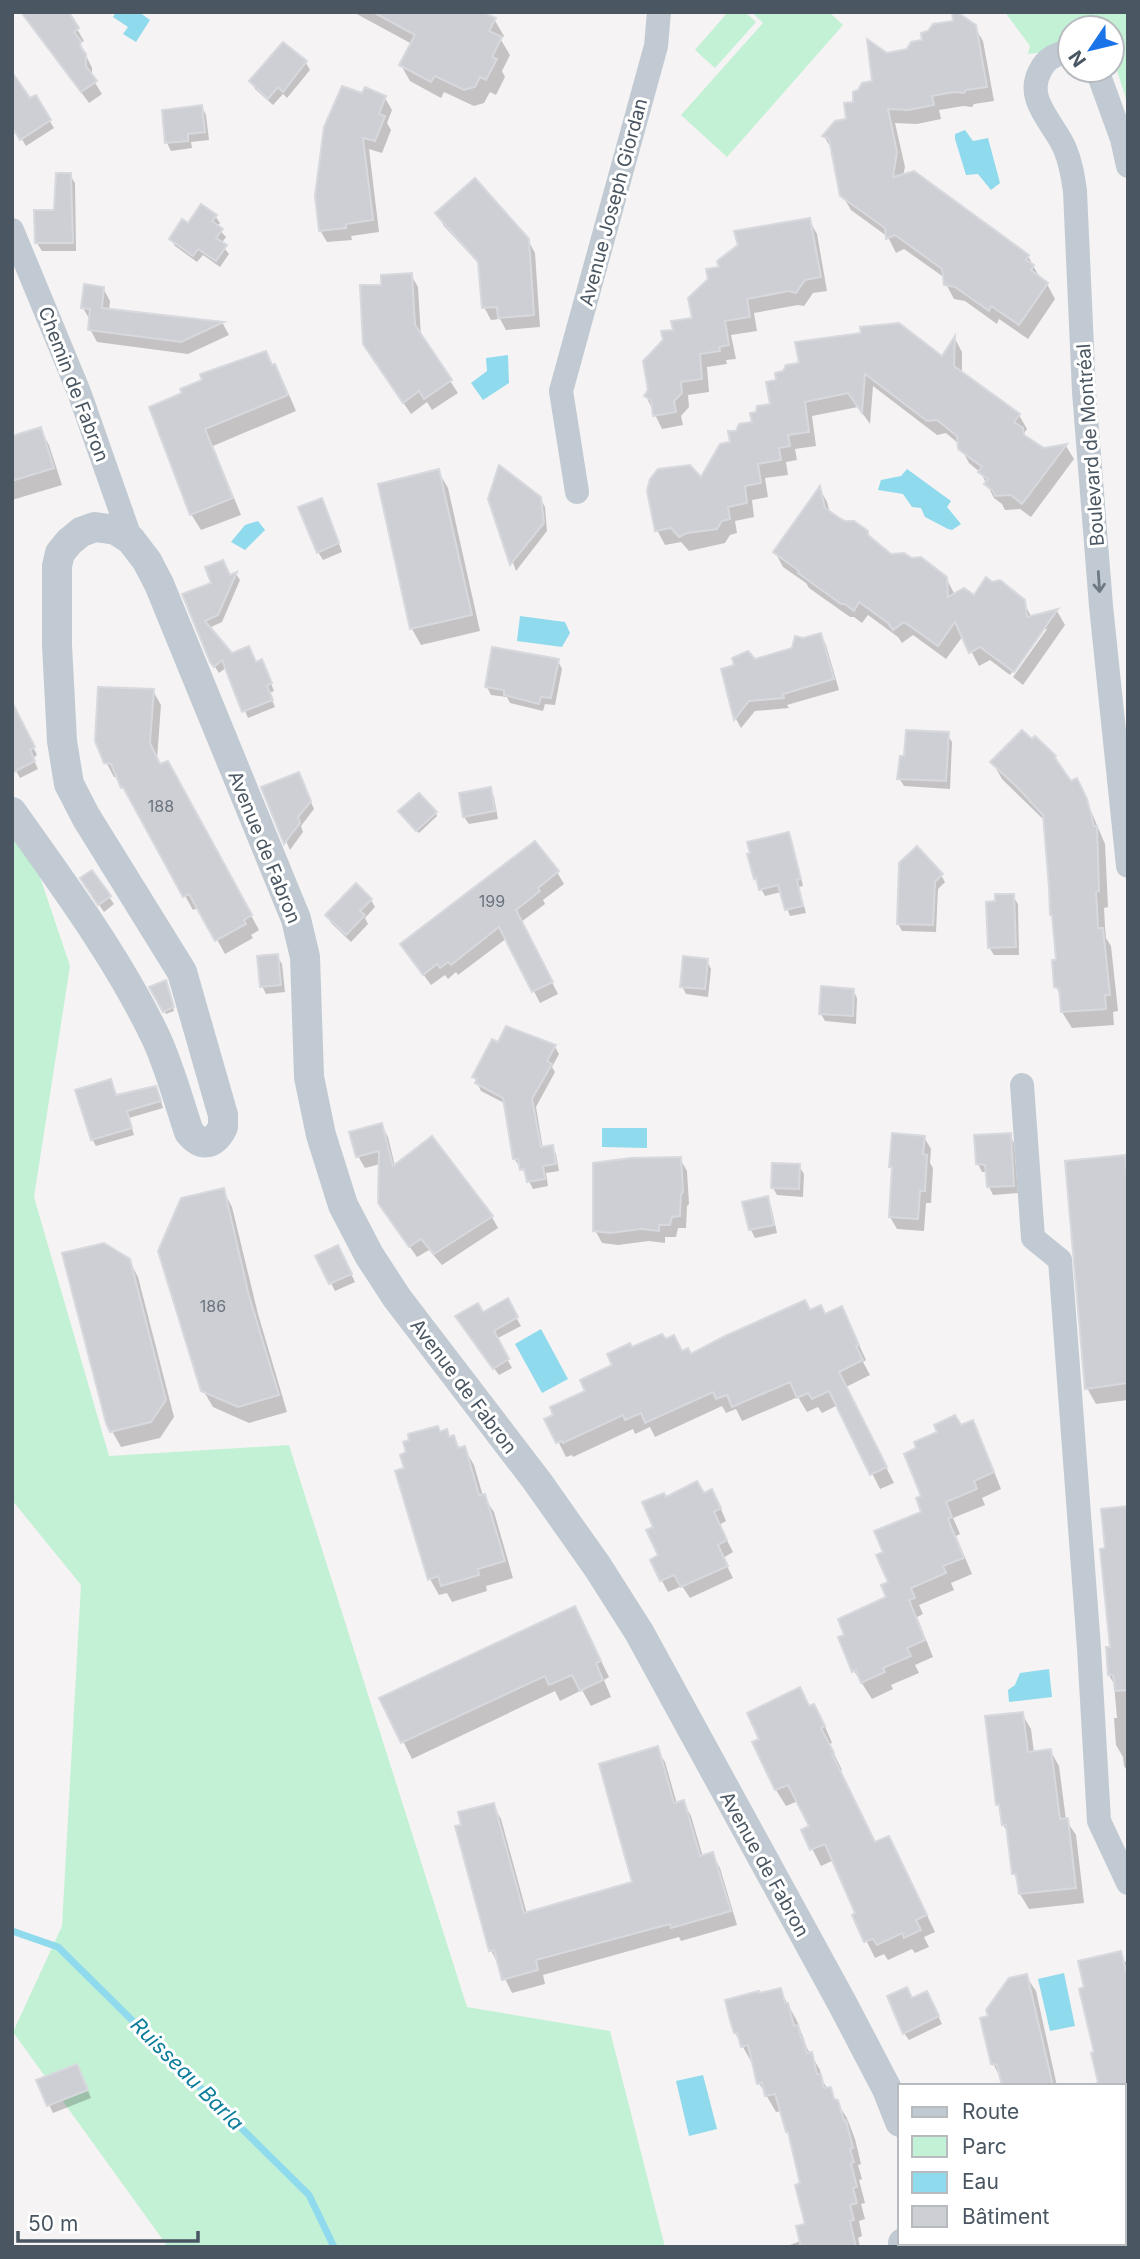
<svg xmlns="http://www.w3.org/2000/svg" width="1140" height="2259" font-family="Inter,sans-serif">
  <rect width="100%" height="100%" fill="#f5f3f3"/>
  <g fill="#c3f1d5">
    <path d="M728 12H745L756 22 715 68 695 50Z"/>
    <path d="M752 12H829L843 25 727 157 681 115 763 23Z"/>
    <path d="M1005 12H1128V105L1112 55V28H1070V49L1028 54 1030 46Z"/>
    <path d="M12 794 70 966 34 1197 109 1456 289 1445 467 2007 610 2031 665 2247H168L13 2032 62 1926 81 1585 12 1500Z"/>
  </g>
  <g fill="#90daee">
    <path d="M116 12H139L150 20 136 42 123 34 128 27 113 17Z"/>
    <path d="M965 130 973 141 988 138 1000 183 991 190 978 174 966 175 955 139V134Z"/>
    <path d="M508 355 509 383 483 400 471 383 487 371 486 358Z"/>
    <path d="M907 469 951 501 947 507 961 524 952 530 948 529 925 517 921 508 912 507 903 494 878 490 881 480 901 476Z"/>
    <path d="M258 521 265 530 245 550 231 542 245 525Z"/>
    <path d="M520 616 565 622 570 633 562 647 517 641Z"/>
    <path d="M602 1128H647V1148L602 1147Z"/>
    <path d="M541 1329 568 1379 542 1393 515 1344Z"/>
    <path d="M1049 1669 1052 1697 1009 1702 1008 1690 1015 1685 1020 1673Z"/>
    <path d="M1064 1973 1075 2026 1050 2031 1038 1979Z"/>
    <path d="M703 2075 717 2129 689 2136 676 2081Z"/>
  </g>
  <g fill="#0003">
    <path d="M67 12 84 41 80 43 92 68V78L102 94 89 103 26 17Z"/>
    <path d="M353 12H457L494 19 504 36 501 40 510 55 502 71 505 77 496 95 490 92 484 103 474 106 444 92 441 98 410 81 401 65 412 44Z"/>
    <path d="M974 26 983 41 994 101 974 104 972 107 963 106 939 110 941 119 917 124 895 123 905 167 903 176 1028 256 1041 280 1047 284 1055 299 1028 339 999 319 997 324 965 301 954 299 946 284 945 278 904 249 896 253 888 237 851 210 842 195 832 150 824 136 848 121 855 104 874 83 886 54 908 51Z"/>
    <path d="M284 45 306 63 310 70 287 98 283 94 273 105 255 89 251 81Z"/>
    <path d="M12 92 29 101 35 97 54 128 26 146 15 128 12 130Z"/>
    <path d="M363 95 385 98 392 110 387 123 391 130 382 153 369 149 379 232 351 236 352 240 327 242 320 230Z"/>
    <path d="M202 107 206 115 209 140 191 142 192 148 171 151 167 143Z"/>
    <path d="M70 175 75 183 76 251H42L37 243 56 212Z"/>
    <path d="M437 214 528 240 535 253 540 327 506 330 500 319 491 320 484 307 481 266 444 226Z"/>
    <path d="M215 216 220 223 217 227 226 237 221 244 229 254 220 267 203 255 197 262 175 246 171 239 188 225Z"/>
    <path d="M809 220 817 234 827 291 813 293 804 306 798 305 754 313 757 331 731 335 736 359 726 360 727 364 707 367 709 392 688 395 689 407 681 416 683 425 662 429 646 396 675 331 694 319 721 268Z"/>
    <path d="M411 275 418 287 421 337 458 393 432 410 427 402 411 414 372 357 383 286Z"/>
    <path d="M103 288 110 301 109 311 223 324 229 335 188 354 97 342 90 329V320L83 308Z"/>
    <path d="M955 339 962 352V373L1019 415 1027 429 1024 433 1028 440 1044 450 1066 446 1074 459 1031 517 1020 509 1005 510 1002 504 994 498 981 473 969 463 959 444 946 433 937 435 873 386 870 424 858 407 812 416 816 446 795 449 797 460 786 462 788 475 765 478 768 497 752 500 754 517 735 521 737 533 730 535 725 543 689 551 681 542 665 545 657 530 732 444 737 433 754 424 772 405 768 383 943 358Z"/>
    <path d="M265 353 284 383 296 411 213 446 241 515 201 530 191 514 151 408Z"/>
    <path d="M40 429 49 445 62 485 12 500V438Z"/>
    <path d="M438 471 448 488 480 631 421 645 412 629 380 485Z"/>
    <path d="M820 489 827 502 830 513 870 539 891 555 946 578 955 595 1023 601 1032 618 1057 611 1065 625 1023 685 1013 677 1047 629H1042L1010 675 990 660 979 666 963 636 946 659 913 635 902 643 898 637 868 615 862 623 854 617H850L809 588 806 583 783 567 775 552Z"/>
    <path d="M540 498 545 507 547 531 516 571 490 499Z"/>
    <path d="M326 508 342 552 323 560 318 552Z"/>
    <path d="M236 574 240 580 222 622 209 628 231 655 265 668 274 691 269 693 275 707 248 718 227 667 219 673 211 661 184 595Z"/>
    <path d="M821 635 826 645 839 690 787 705 789 708 755 711 741 728 736 719 723 670 794 650 803 640Z"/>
    <path d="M558 661 562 669 555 705 545 704 543 711 510 703 507 697 491 695 487 687Z"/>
    <path d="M153 691 161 705 157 759 160 766 176 777 259 930 251 935 253 938 225 954 199 907 193 910 132 801H131L118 777H114L106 762Z"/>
    <path d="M24 728 37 755 33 758 38 769 20 778 12 764Z"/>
    <path d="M947 734 952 742 950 789 904 786 899 778Z"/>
    <path d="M1055 757 1064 774 1085 797 1105 844 1108 907 1104 908 1105 926 1106 938 1111 946 1118 1011 1113 1012 1114 1025 1072 1028 1062 1012 1061 996 1056 987 1058 962 1054 919 1051 914 1045 821 1002 779 993 763Z"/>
    <path d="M302 781 314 809 301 826 303 832 290 850 263 788Z"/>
    <path d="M490 789 494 797 498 819 469 824 464 817Z"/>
    <path d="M436 813 437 816 419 833 402 815Z"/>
    <path d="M788 834 792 841 803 886 799 887 806 913 790 916 781 892 765 896 755 878 749 855Z"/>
    <path d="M901 864 941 875 945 882 938 889 936 932 902 931 898 924Z"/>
    <path d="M557 872 564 884 543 900 545 904 521 922 558 994 540 1003 507 938 458 975 456 972 448 979 445 975 431 985 402 945Z"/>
    <path d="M87 887 109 897 114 904 104 912Z"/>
    <path d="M1013 896 1018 904 1019 955H994L989 947Z"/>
    <path d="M371 900 375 907 365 918 368 924 351 942 331 923 327 915Z"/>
    <path d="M277 956 282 964 285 992 266 994 262 986Z"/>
    <path d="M707 961 711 969 708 997 686 994 682 986Z"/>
    <path d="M167 985 174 1011 166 1014 152 988Z"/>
    <path d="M853 990 857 998 856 1024 825 1021 821 1014Z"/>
    <path d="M499 1044 555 1047 559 1054 552 1067 555 1072 536 1107 543 1149 552 1147 556 1154 559 1171 546 1173 548 1186 533 1189 521 1166H519L514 1158 506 1104 481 1091 474 1077Z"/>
    <path d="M114 1088 117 1097 159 1095 163 1108 129 1118 134 1135 96 1146 92 1139Z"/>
    <path d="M381 1125 388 1137 395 1166 492 1217 498 1228 442 1265 429 1250 417 1257 387 1215 380 1164 365 1168 358 1156Z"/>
    <path d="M1010 1135 1014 1143 1018 1193 993 1195 989 1187 988 1172H982L978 1164Z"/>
    <path d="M924 1137 931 1149 930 1163 933 1168 931 1203H926L924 1231 897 1229 890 1217 893 1172 890 1166Z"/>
    <path d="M1124 1157 1128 1163V1400L1096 1404 1087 1388Z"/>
    <path d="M680 1159 687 1171 689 1204 687 1206 686 1228H678L676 1237H665V1243L649 1241 618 1245 602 1243 595 1230Z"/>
    <path d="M799 1166 804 1174 803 1197 777 1195 773 1188Z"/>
    <path d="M223 1190 232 1207 258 1314 287 1412 249 1423 213 1407 203 1390Z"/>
    <path d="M767 1198 771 1206 777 1233 755 1238 751 1230 744 1203Z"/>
    <path d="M342 1255 355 1282 335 1291 318 1257Z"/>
    <path d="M129 1260 138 1277 174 1417 160 1438 121 1447 112 1431Z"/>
    <path d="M507 1301 521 1326 496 1339 512 1368 499 1375 462 1325Z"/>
    <path d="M809 1312 849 1323 866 1360 863 1362 870 1375 846 1387 894 1483 880 1489 838 1405 822 1413 818 1407 807 1412 798 1397 742 1421 736 1409 726 1413 722 1406 655 1437 650 1427 635 1434 633 1429 573 1457 572 1455 566 1457 547 1419 587 1391 632 1349 683 1353 690 1356Z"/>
    <path d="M972 1422 981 1439 1001 1489 982 1498 985 1505 953 1518 960 1534 956 1536 972 1574 951 1583 954 1590 919 1605 923 1614 917 1617 933 1657 915 1665 919 1673 891 1685 893 1689 872 1699 854 1671 847 1636 888 1598 890 1583 885 1553 924 1513 923 1497 960 1427Z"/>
    <path d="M446 1431 450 1438 454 1437 460 1449 464 1448 474 1465 483 1496 494 1512 513 1578 486 1586 487 1591 452 1602 447 1593 439 1595 430 1579 406 1469 440 1433Z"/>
    <path d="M704 1496 718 1502 726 1521 719 1525 733 1552 723 1558 733 1578 690 1598 682 1586 668 1592 662 1581 652 1561 660 1556 656 1527 665 1499Z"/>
    <path d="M1128 1508V1772L1124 1766 1123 1757 1116 1745 1114 1718H1117L1114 1684 1109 1675 1112 1648 1107 1550Z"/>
    <path d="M575 1608 609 1677 604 1680 611 1697 591 1706 582 1690 560 1701 555 1691 412 1759 382 1699Z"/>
    <path d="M810 1707 823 1722 832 1743 829 1744 842 1770 840 1771 875 1844 889 1838 898 1854 935 1932 924 1937 929 1947 915 1953 912 1949 888 1960 884 1954 875 1958 854 1916 858 1914 834 1860 821 1866 803 1831 811 1827 798 1801 786 1806 776 1790 755 1743Z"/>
    <path d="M1022 1714 1031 1729 1034 1753 1050 1750 1059 1766 1066 1820 1076 1835 1084 1903 1029 1909 1020 1894 1019 1883 1014 1874 1009 1834 1003 1825 1002 1810 998 1804Z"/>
    <path d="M657 1749 665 1762 677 1804 683 1802 691 1816 703 1857 712 1854 720 1868 737 1925 681 1941 679 1937 543 1975 545 1984 512 1993 491 1950 493 1805 501 1819 527 1914 635 1883Z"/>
    <path d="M1120 1953 1125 1962 1128 1961V2156L1124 2157V2086H1096L1095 2083 1100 2081Z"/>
    <path d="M1026 1976 1036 1991 1057 2086H1004L993 2063 990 2017Z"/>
    <path d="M780 1990 797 2021 807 2048 820 2070 822 2080 847 2118 855 2139 861 2164 858 2165 862 2179 859 2180 865 2203 861 2204 865 2219 859 2221 862 2236 858 2238 860 2247H784L801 2241 807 2226 802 2184 791 2138 782 2111 776 2112 759 2083 754 2062 752 2063 735 2033 759 1995Z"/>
    <path d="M912 2000 931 2001 942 2024 909 2040 904 2033Z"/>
    <path d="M81 2073 91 2098 53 2113 38 2081Z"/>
    <path d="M12 2124 14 2139 12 2151Z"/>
    <path d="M1124 2181H1128V2247H1095V2243H1124Z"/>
    <path d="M950 2243H1014V2244H951Z"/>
  </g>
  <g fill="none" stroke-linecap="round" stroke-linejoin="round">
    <path stroke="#90daee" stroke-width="7" d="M12 1931 58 1947 309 2195 334 2247"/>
  </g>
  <g fill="#cdcfd5" stroke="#d7d9de" stroke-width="2">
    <path d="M21 12H69L79 28 74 32 81 41 80 46 86 54V66L97 81 81 92Z"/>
    <path d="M373 12H482L496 18 489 31 502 37 492 57 497 59 486 80 480 77 475 87 464 90 435 76 431 82 399 65 415 35Z"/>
    <path d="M952 12H957L976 25 987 87 966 90 964 93 954 92 932 96 934 105 908 110 888 109 897 152 893 177 914 171 1029 255 1026 260 1034 265 1031 270 1048 283 1019 325 991 306 989 311 955 287 944 285 942 269 895 235 886 239 885 228 840 196 829 139 822 136 835 121 846 119 844 103 853 102V92L858 90 862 83 872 81 867 39 887 53 907 49 911 42 922 40 921 33 928 31 933 24 953 21Z"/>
    <path d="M283 42 307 61 283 92 278 87 268 99 249 81Z"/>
    <path d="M12 72 30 98 36 95 51 120 20 140 12 127Z"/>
    <path d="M342 86 362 93 365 87 386 96 379 114 385 116 375 141 363 138 373 220 346 224V228L319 231 315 196 324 127Z"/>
    <path d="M202 105 205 132 188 134V141L165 143 162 110Z"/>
    <path d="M56 173H71L73 243H35L34 210H54Z"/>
    <path d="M475 178 529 239 534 315 498 318 497 307 482 308 478 262 435 213Z"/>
    <path d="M201 204 217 215 212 221 223 229 216 238 227 245 216 261 198 249 193 256 169 239 182 219 188 223Z"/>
    <path d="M810 218 821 277 805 280 796 293 789 291 747 299 750 317 725 321 729 345 719 347 720 351 700 354 702 379 681 382 682 393 674 401 676 412 653 416 651 400 644 396 648 390 643 361 663 340 661 331 673 330 671 321 692 318 688 298 708 279 706 269 719 267 717 261 738 245 734 231Z"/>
    <path d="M412 273 415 325 452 380 424 399 419 391 403 403 363 344 360 285H381V275Z"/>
    <path d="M84 284 104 287 102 308 224 322 181 342 88 330 90 309 81 308Z"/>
    <path d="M899 323 942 356 955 336 954 366 1020 414 1014 422 1023 428 1024 435 1044 448 1067 444 1022 504 1011 495 995 496 993 491 984 484 988 479 978 472 982 467 958 449 957 436 937 420 927 421 865 374 862 413 848 393 805 402 809 432 788 435 790 446 779 448 781 460 758 464 761 483 745 486 747 503 728 507 730 519 722 521 717 529 687 533 679 537 671 528 655 531 647 491 650 479 658 469 690 465 701 477 720 444 730 442 728 431H736L739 424 752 422 750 413 756 412 757 406 770 404 766 382 776 380 775 373 783 371 786 365 799 363 795 342 861 333 860 327Z"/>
    <path d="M266 351 272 365 275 364 288 395 205 429 233 498 190 515 149 407 182 393 180 389 202 380 200 374Z"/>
    <path d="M41 427 54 468 12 481V436Z"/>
    <path d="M499 465 541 497 544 523 510 565 488 499Z"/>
    <path d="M439 469 472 615 410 629 378 484Z"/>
    <path d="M820 486 825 508 838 517 845 521H854L868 531V535L891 554 904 553 912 558 921 557 947 577 948 597 964 588 974 595 986 577 992 582 1000 580 1025 600 1027 617 1058 609 1014 672 980 647 969 653 955 622 938 646 904 622 893 630 888 623 859 602 854 611 845 604H841L798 573 799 571 773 552Z"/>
    <path d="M322 498 339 543 317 553 298 507Z"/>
    <path d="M223 560 230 575 237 572 218 615 205 621 232 653 249 646 256 662 262 659 272 683 267 686 273 700 242 712 222 660 214 667 210 662 182 594 211 583 205 567Z"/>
    <path d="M821 633 834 679 783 694 784 698 749 701 734 720 721 669 734 665 732 658 748 651 755 659 792 648 795 636 803 638Z"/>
    <path d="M492 647 559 659 551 698 541 697 539 704 504 695V690L485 687Z"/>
    <path d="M98 687 154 689 150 743 160 764 168 761 252 915 244 920 246 924 215 941 189 894 183 897 123 787 121 788 111 764 104 763 95 741Z"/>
    <path d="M12 702 35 747 30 750 35 761 12 773Z"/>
    <path d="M906 730 949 732 946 781 897 779 900 756H904Z"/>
    <path d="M1022 730 1032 739 1035 736 1056 756 1055 758 1071 781 1077 778 1087 799 1094 826H1097L1099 891 1096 892 1097 908 1098 928H1103L1110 995H1105L1106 1009 1061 1012 1059 988 1054 987 1052 960H1056L1052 915H1050L1049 887 1043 815 1016 786 990 762Z"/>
    <path d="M299 772 311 801 298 817 300 823 284 844 261 787Z"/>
    <path d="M491 787 495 811 463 817 459 793Z"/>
    <path d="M419 793 437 812 416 831 398 811Z"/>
    <path d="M789 832 801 879 797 880 803 906 785 910 778 885 759 890 756 878 754 879 747 854 750 853 747 842Z"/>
    <path d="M535 841 559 871 538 888 540 891 516 910 553 982 532 992 499 927 451 965 448 962 440 968 437 964 423 975 400 944Z"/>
    <path d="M917 846 943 874 935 882 933 925 897 924 899 863Z"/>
    <path d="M92 870 111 896 98 905 80 878Z"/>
    <path d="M356 883 372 899 360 911 365 915 346 935 325 915Z"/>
    <path d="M995 894H1014L1016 947 988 948 986 902 995 901Z"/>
    <path d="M278 954 281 985 260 987 257 956Z"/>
    <path d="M683 956 708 959 705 989 680 987Z"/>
    <path d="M166 980 174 1007 163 1012 149 987Z"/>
    <path d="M821 986 854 989 853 1016 819 1014Z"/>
    <path d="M506 1026 556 1045 547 1061 552 1064 532 1099 541 1147 553 1145 556 1164 543 1166 545 1179 527 1182 524 1169 520 1170 518 1159H513L503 1098 475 1083 477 1079 472 1077 492 1039 498 1042Z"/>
    <path d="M111 1079 116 1095 156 1086 161 1101 127 1111 132 1128 91 1140 75 1090Z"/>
    <path d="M382 1123 393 1166 432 1136 493 1216 434 1254 421 1239 409 1247 378 1203 379 1151 356 1157 349 1132Z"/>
    <path d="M892 1133 925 1136 923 1154 927 1155 925 1191H920L918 1219 889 1217 892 1167H889Z"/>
    <path d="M1011 1133 1014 1186 987 1187 985 1165 976 1164 974 1135Z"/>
    <path d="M1125 1155 1128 1185V1383L1085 1389 1065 1161Z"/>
    <path d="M681 1157 683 1192 681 1194 680 1216 672 1217 670 1225H659V1231L641 1229 610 1233 593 1231V1163L631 1158Z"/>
    <path d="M772 1163 800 1164 799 1189 771 1188Z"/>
    <path d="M224 1188 249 1296 279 1395 238 1407 201 1391 158 1251 181 1198Z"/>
    <path d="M768 1196 774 1225 749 1230 742 1202Z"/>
    <path d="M104 1243 130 1259 166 1400 151 1422 110 1432 106 1423 62 1253Z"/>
    <path d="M338 1245 352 1274 329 1284 315 1256Z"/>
    <path d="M508 1298 518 1317 494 1331 509 1359 493 1369 455 1316 478 1303 483 1312Z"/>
    <path d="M805 1300 810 1310 821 1305 825 1314 842 1306 859 1345 856 1346 863 1360 839 1372 887 1467 870 1475 829 1391 812 1399 808 1393 797 1398 790 1382 732 1407 727 1395 716 1399 713 1392 645 1423 641 1413 625 1420 623 1415 563 1443 562 1441 556 1443 544 1419 553 1415 550 1407 585 1391 580 1380 612 1365 607 1354 630 1343 632 1347 662 1334 666 1339 674 1335 682 1351 688 1348 691 1354 723 1337Z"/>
    <path d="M955 1415 961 1425 973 1420 994 1472 974 1481 977 1489 946 1502 952 1517 948 1519 964 1558 943 1566 946 1573 911 1588 915 1598 909 1600 925 1640 907 1648 911 1656 883 1668 885 1672 861 1683 856 1670 852 1672 838 1637 844 1635 838 1619 886 1597 881 1585 888 1582 876 1555 883 1552 874 1531 921 1512 916 1498 921 1496 904 1454 916 1448 914 1442 937 1432 934 1425Z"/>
    <path d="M438 1426 440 1432 447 1429 449 1437 454 1435 458 1448 465 1446 479 1495 485 1494 505 1561 478 1569 479 1575 441 1586 438 1576 428 1580 395 1471 404 1468 400 1455 406 1452 403 1442 409 1440 408 1434Z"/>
    <path d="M697 1481 704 1493 712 1489 721 1508 714 1512 727 1540 718 1545 728 1566 681 1587 674 1575 660 1581 650 1560 658 1555 646 1530 653 1527 642 1502 664 1493 666 1497Z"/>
    <path d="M1128 1506V1690L1115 1691 1113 1675H1108L1106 1647H1110L1100 1549 1105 1548 1101 1509Z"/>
    <path d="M575 1606 601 1661 596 1663 603 1680 580 1691 572 1675 549 1685 545 1676 401 1743 379 1698Z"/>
    <path d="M800 1687 809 1706 814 1704 825 1726 821 1728 834 1753 832 1754 875 1842 889 1836 927 1915 916 1920 921 1930 904 1938 902 1933 877 1945 873 1939 864 1942 852 1915 855 1913 825 1844 810 1850 801 1830 809 1826 788 1785 775 1790 752 1742 759 1739 747 1713Z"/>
    <path d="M1023 1712 1028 1752 1051 1749 1060 1819 1068 1818 1076 1888 1019 1894 1016 1874H1012L1006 1825H1002L999 1804 996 1805 985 1716Z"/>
    <path d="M658 1746 674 1803 684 1800 700 1856 713 1852 731 1911 671 1928 670 1924 536 1960 538 1970 502 1980 494 1950 489 1951 455 1826 461 1825 458 1812 494 1803 524 1913 632 1882 599 1764Z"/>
    <path d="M1121 1951 1128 1979V2086H1099L1091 2053 1094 2052 1079 1989 1084 1987 1078 1961Z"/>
    <path d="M1027 1974 1053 2086H1002L997 2065 991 2064 980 2018 988 2016 986 2010 1009 1978Z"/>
    <path d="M907 1987 912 1998 927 1991 939 2016 903 2034 887 1996Z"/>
    <path d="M781 1988 785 2003H788L794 2026 798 2025 801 2038H803L807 2053 812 2052 817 2074H821L824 2088 831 2087 834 2099 838 2100 844 2121 846 2120 853 2148 850 2149 854 2162 851 2163 857 2187 853 2188 857 2203 850 2205 854 2220 850 2221 856 2247H801L796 2226 805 2224 795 2185 800 2183 788 2132H786L775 2094 765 2096 762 2083 757 2084 748 2045 741 2047 737 2033H734L730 2020 725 2000 759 1991 760 1993Z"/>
    <path d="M77 2064 88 2090 47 2106 36 2080Z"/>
  </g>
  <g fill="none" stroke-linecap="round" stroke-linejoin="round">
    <g stroke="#c1cad2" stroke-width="24">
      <path d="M1070 51C1056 54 1046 58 1040 71 1024 100 1055 124 1065 149 1071 163 1073 177 1075 191L1084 392 1101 606 1128 866"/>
      <path d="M1097 70 1122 139 1128 166"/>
      <path d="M12 230 79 392 131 540"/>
      <path d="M577 492 561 391 656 46 659 12"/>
      <path d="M1022 1085 1033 1238 1060 1260 1089 1648 1099 1821 1128 1883"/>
    </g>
    <g stroke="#c1cad2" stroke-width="30">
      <path d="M12 812C64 886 119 959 157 1040 170 1069 179 1102 189 1132 202 1148 214 1145 223 1127V1115L182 972 86 817 69 784 62 741 57 645V566L60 553 69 542 81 532 95 527 116 530 131 540 147 561 159 584 296 919 305 957 309 1077 321 1135 343 1205 369 1255 397 1298 537 1481 597 1566 639 1632 842 2003 887 2089 900 2122"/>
      <path d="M903 2247V2243"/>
    </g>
  </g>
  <defs><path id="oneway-shaft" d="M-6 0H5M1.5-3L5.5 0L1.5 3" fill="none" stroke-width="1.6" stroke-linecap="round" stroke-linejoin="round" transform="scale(1.75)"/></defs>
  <use stroke="#6e7983" href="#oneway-shaft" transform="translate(1099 582) rotate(86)"/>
  <g text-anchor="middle" stroke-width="6" stroke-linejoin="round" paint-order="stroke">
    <g font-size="16" fill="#6b747e">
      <text x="161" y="812">188</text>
      <text x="492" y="907">199</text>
      <text x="213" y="1312">186</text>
    </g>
    <g font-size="19" fill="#4a5661" stroke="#fff">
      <text transform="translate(613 202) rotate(-75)" y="7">Avenue Joseph Giordan</text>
      <text transform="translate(74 384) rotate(69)" y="7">Chemin de Fabron</text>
      <text transform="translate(1090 445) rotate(-94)" y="7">Boulevard de Montréal</text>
      <text transform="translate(265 847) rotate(68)" y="7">Avenue de Fabron</text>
      <text transform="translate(464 1386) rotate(53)" y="7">Avenue de Fabron</text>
      <text transform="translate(765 1864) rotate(61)" y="7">Avenue de Fabron</text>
    </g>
    <g font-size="21" font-style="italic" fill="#0c7c9b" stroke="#fff">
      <text transform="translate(187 2074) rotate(45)" y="7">Ruisseau Barla</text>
    </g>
  </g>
  <rect width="1140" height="2259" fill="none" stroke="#4a5661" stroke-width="28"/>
  <rect x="898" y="2084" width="228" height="161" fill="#ffffff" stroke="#b7bbc0" stroke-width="2"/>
  <rect x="912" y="2107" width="35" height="10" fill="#c1cad2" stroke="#b7bbc0" stroke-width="2"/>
  <text x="962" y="2119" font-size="21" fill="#4a5661">Route</text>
  <rect x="912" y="2136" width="35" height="21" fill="#c3f1d5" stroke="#b7bbc0" stroke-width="2"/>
  <text x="962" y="2154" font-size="21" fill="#4a5661">Parc</text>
  <rect x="912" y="2172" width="35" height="21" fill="#90daee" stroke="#b7bbc0" stroke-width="2"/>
  <text x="962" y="2189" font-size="21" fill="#4a5661">Eau</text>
  <rect x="912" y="2206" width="35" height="21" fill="#cdcfd5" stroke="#b7bbc0" stroke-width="2"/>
  <text x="962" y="2224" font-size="21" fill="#4a5661">Bâtiment</text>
  <g transform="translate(1091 49) rotate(235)"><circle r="33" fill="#ffffff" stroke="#b7bbc0" stroke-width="2"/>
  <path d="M0-5L12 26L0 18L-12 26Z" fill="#1a73e8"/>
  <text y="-10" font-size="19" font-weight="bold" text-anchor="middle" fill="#4a5661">N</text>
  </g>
  <path d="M18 2231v10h180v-10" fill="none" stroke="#4a5661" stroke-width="3.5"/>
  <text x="28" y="2231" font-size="21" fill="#4a5661" stroke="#ffffff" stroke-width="5" paint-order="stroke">50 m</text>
</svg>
